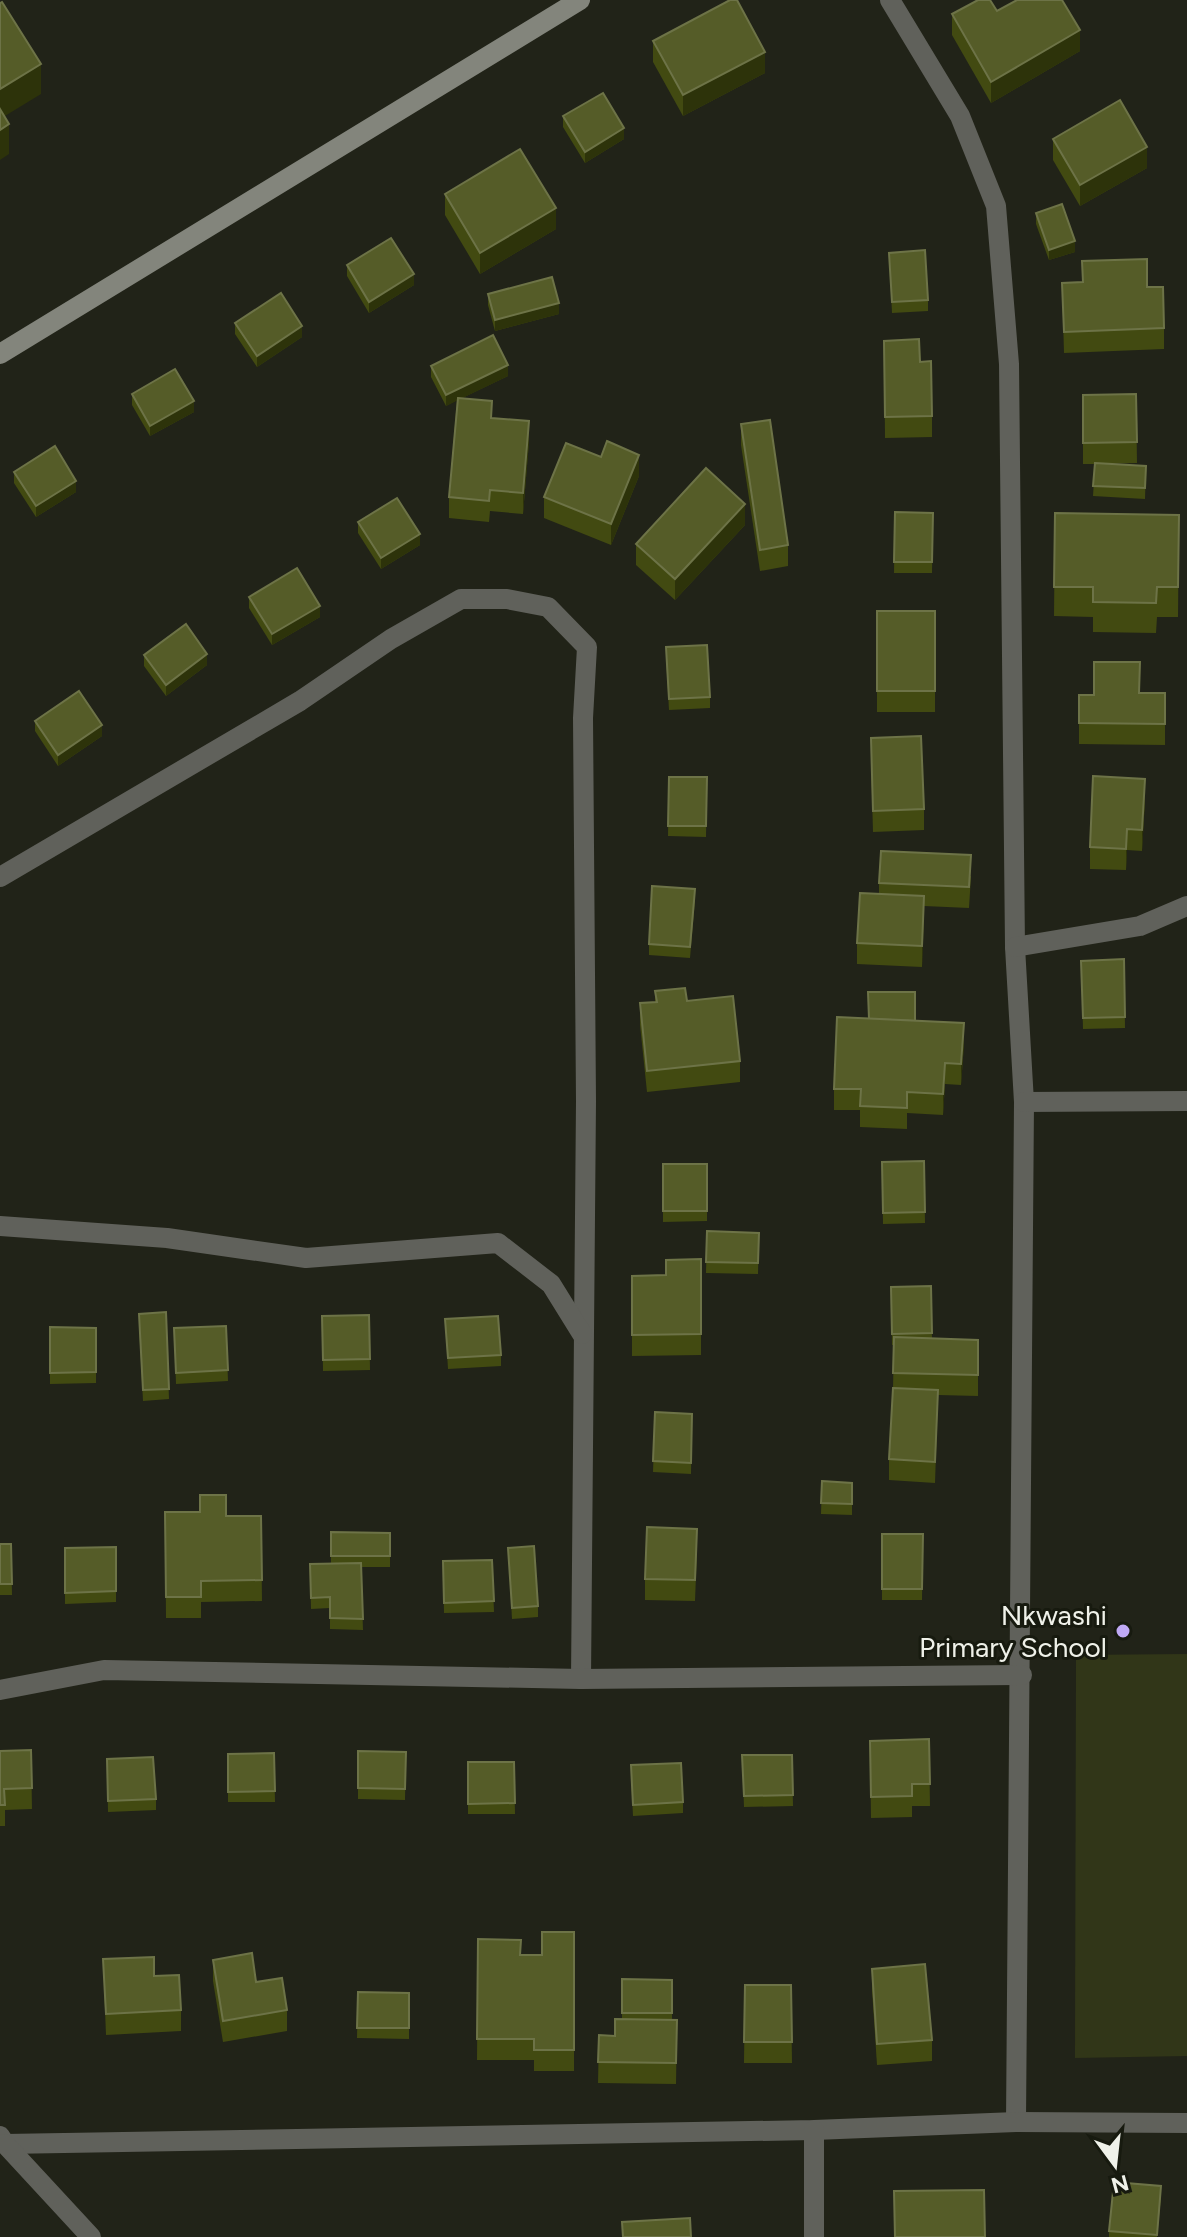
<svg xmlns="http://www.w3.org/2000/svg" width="1187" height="2237" font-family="Figtree,sans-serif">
  <rect width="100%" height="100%" fill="#212318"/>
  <path fill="#313618" d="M1187 1654V2056L1075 2058 1076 1655Z"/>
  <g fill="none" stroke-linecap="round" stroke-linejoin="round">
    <g stroke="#60615b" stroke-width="20">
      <path d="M890 0 960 116 996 206 1009 364 1015 947 1024 1102 1016 2122"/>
      <path d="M0 877 300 701 391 639 461 599H507L548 607 587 647 583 718 586 1101 581 1679"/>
      <path d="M1015 947 1140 926 1187 906"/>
      <path d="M1024 1102 1187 1101"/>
      <path d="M0 1226 167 1238 306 1258 498 1243 551 1284 582 1334"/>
      <path d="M0 1690 104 1670 581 1679 1022 1675"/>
      <path d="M0 2136 5 2144 814 2130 1016 2122 1187 2123"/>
      <path d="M5 2144 91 2237"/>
      <path d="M814 2237V2130"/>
    </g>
    <path stroke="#83857c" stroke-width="20" d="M0 354 580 0"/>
  </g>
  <g fill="#424a11">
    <path d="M997 11 1080 51 991 103 952 35V14Z"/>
    <path d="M653 41 765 73 683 116 653 62Z"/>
    <path d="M563 116 624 139 585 163 563 127Z"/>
    <path d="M1053 139 1147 168 1080 206 1053 160Z"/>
    <path d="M445 194 556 229 480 274 445 215Z"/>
    <path d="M1036 213 1075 252 1049 260 1036 224Z"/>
    <path d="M889 253 928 300V311L892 313Z"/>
    <path d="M1082 261 1147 287 1164 328V349L1064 353 1062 283 1082 282Z"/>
    <path d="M347 265 414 285 369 313 347 276Z"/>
    <path d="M488 294 559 314 495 331 488 305Z"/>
    <path d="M235 323 302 337 257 367 235 334Z"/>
    <path d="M884 341 920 362 932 416V437L885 438Z"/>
    <path d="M431 366 508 376 462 398 529 442 523 514 490 511 489 522 449 518V497L457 400 446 406 431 377Z"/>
    <path d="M132 394 194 412 150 436 132 405Z"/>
    <path d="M1136 394 1137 463 1096 464 1146 466 1145 499 1093 496 1095 464H1083V395Z"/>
    <path d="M741 424 788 545V566L760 571 741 445Z"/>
    <path d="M14 472 76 492 36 517 14 483Z"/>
    <path d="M639 476 611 545 544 518V497Z"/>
    <path d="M895 512 933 513 932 573H894Z"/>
    <path d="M1055 513 1179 515 1178 617H1157L1156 633 1093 632V617L1054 616Z"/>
    <path d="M358 522 420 545 381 569 358 533Z"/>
    <path d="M745 525 675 600 636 565V544Z"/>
    <path d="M249 597 320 617 272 645 249 608Z"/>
    <rect x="877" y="611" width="58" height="101"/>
    <path d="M144 655 207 665 166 696 144 666Z"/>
    <path d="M666 658 710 697V708L669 710Z"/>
    <path d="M1139 693H1165V745L1079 744V695Z"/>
    <path d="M35 721 102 736 58 766 35 731Z"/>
    <path d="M871 759 924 809V830L873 832Z"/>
    <path d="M669 777H707L706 837 668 836Z"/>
    <path d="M1145 800 1142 851 1127 850 1126 870 1090 869V847Z"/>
    <path d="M971 876 969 908 924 906 922 967 857 964V943L879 894V883Z"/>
    <path d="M695 900 690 958 649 955V944Z"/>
    <path d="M1124 959 1125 1028 1083 1029 1081 961Z"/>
    <path d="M655 991 687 1001 740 1061V1082L647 1092 640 1025V1003L655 1002Z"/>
    <path d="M915 1021 964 1044 961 1085 945 1084 943 1115 907 1113V1129L860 1127V1110H834V1089Z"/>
    <path d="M924 1161 925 1223 883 1224 882 1162Z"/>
    <path d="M663 1164H707V1221L663 1222Z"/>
    <path d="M707 1231 759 1233 758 1274 706 1273Z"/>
    <path d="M701 1259V1355L632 1356V1276L666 1275Z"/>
    <path d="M931 1286 932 1338 978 1340V1396L938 1395 935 1483 889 1480V1459L893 1388 894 1345H892L891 1287Z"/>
    <path d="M166 1312 169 1399 143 1401 139 1325Z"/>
    <path d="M369 1315 370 1370 323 1371 322 1316Z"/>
    <path d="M445 1319 501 1355V1366L448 1369Z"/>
    <path d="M226 1326 228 1381 176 1384 174 1328Z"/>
    <path d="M50 1327 96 1328V1383L50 1384Z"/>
    <path d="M655 1412 692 1414 691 1474 653 1472Z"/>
    <path d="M822 1481 852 1483V1515L821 1514Z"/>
    <path d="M165 1512 226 1516H261L262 1601 201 1602V1618H166Z"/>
    <path d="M331 1532 390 1533V1567H361L363 1630 330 1629V1608L311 1609 310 1564H331Z"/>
    <path d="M882 1534H923L922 1600H882Z"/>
    <path d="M0 1544H11L12 1595H0Z"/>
    <path d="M116 1547V1602L65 1604V1548Z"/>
    <path d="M508 1548 538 1606V1617L512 1619Z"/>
    <path d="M697 1550 695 1601 645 1600V1579Z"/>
    <path d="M492 1560 494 1612 444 1613 443 1561Z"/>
    <path d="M929 1739 930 1806H912V1817L871 1818 870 1741Z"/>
    <path d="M31 1750 32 1809 5 1810V1826H0V1751Z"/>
    <path d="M358 1751 406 1752 405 1800 358 1799Z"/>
    <path d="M274 1753 275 1802H228V1754Z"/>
    <path d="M742 1755H792L793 1806 744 1807Z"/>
    <path d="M107 1759 156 1799V1810L108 1812Z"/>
    <path d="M468 1762H514L515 1814H468Z"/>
    <path d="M631 1776 683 1802V1813L633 1816Z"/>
    <path d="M574 1932V2071H534V2060H477L478 1939 521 1955H542Z"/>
    <path d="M103 1959 154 1976 181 2010V2031L106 2035Z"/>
    <path d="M213 1960 287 2010V2031L223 2042 213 1981Z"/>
    <path d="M872 1969 932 2040V2061L877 2065 872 1990Z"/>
    <path d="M622 1979 672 1980V2020H677L676 2084 598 2083 599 2035 615 2036 622 2019Z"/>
    <path d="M745 1985H791L792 2063H744Z"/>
    <path d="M358 1992 409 1993V2039L357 2038Z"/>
    <path d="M1161 2197 1157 2237H1109V2231Z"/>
  </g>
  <g fill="#2d330a">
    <path d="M1080 30V51L991 103V82Z"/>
    <path d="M765 52V73L683 116V95Z"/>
    <path d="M41 64V94L0 119V89Z"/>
    <path d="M9 124V154L0 160V130Z"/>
    <path d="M624 128V139L585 163V152Z"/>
    <path d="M1147 147V168L1080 206V185Z"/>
    <path d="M556 208V229L480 274V253Z"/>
    <path d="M1075 241V252L1049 260V250Z"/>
    <path d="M414 274V285L369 313V302Z"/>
    <path d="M559 303V314L495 331V320Z"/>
    <path d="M302 326V337L257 367V356Z"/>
    <path d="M508 365V376L446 406V395Z"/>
    <path d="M194 401V412L150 436V426Z"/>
    <path d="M529 421V442L523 514V493Z"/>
    <path d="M639 455V476L611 545V524Z"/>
    <path d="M76 481V492L36 517V506Z"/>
    <path d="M745 504V525L675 600V579Z"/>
    <path d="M420 534V545L381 569V558Z"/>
    <path d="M320 606V617L272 645V634Z"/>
    <path d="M207 654V665L166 696V685Z"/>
    <path d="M102 725V736L58 766V755Z"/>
    <path d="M1145 779V800L1142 851V830Z"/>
    <path d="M1127 829V850L1126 870V849Z"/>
    <path d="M924 896V917L922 967V946Z"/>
    <path d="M964 1023V1044L961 1085V1064Z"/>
    <path d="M945 1063V1084L943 1115V1094Z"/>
  </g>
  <g fill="#555c28" stroke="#6d7347" stroke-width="2">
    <path d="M730 0H737L765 52 683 95 653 41Z"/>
    <path d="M978 0H990L997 11 1017 0H1062L1080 30 991 82 952 14Z"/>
    <path d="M2 2 41 64 0 89V3Z"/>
    <path d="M603 93 624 128 585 152 563 116Z"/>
    <path d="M1120 100 1147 147 1080 185 1053 139Z"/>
    <path d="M0 109 9 124 0 130Z"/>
    <path d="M520 149 556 208 480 253 445 194Z"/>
    <path d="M1062 204 1075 241 1049 250 1036 213Z"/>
    <path d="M391 238 414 274 369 302 347 265Z"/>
    <path d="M925 250 928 300 892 302 889 253Z"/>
    <path d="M1147 259V287H1163L1164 328 1064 332 1062 283 1083 282 1082 261Z"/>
    <path d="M552 277 559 303 495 320 488 294Z"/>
    <path d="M281 293 302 326 257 356 235 323Z"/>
    <path d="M493 335 508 365 446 395 431 366Z"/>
    <path d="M919 339 920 362 931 361 932 416 885 417 884 341Z"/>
    <path d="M175 369 194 401 150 426 132 394Z"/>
    <path d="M1136 394 1137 442 1083 443V395Z"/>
    <path d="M458 398 492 401 491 418 529 421 523 493 490 490 489 501 449 497Z"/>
    <path d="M770 420 788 545 760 550 741 424Z"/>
    <path d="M607 441 639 455 611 524 544 497 566 443 601 457Z"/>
    <path d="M55 446 76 481 36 506 14 472Z"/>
    <path d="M1095 463 1146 466 1145 488 1093 486Z"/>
    <path d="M706 468 745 504 675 579 636 544Z"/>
    <path d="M397 498 420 534 381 558 358 522Z"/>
    <path d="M895 512 933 513 932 562H894Z"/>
    <path d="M1055 513 1179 515 1178 587H1157L1156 603 1093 602V587H1054Z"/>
    <path d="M297 568 320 606 272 634 249 597Z"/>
    <rect x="877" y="611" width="58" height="80"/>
    <path d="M186 624 207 654 166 685 144 655Z"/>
    <path d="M707 645 710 697 669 699 666 647Z"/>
    <path d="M1094 662H1140L1139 693H1165V724L1079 723V695H1094Z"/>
    <path d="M79 691 102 725 58 755 35 721Z"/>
    <path d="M921 736 924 809 873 811 871 738Z"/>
    <path d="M1093 776 1145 779 1142 830 1127 829 1126 849 1090 847Z"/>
    <path d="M669 777H707L706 826H668Z"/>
    <path d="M881 851 971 855 969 887 879 883Z"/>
    <path d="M652 886 695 889 690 947 649 944Z"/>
    <path d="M860 893 924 896 922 946 857 943Z"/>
    <path d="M1124 959 1125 1017 1083 1018 1081 961Z"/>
    <path d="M685 988 687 1001 733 996 740 1061 647 1071 640 1003 657 1002 655 991Z"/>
    <path d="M868 992H915V1021L869 1019Z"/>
    <path d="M837 1017 964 1023 961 1064 945 1063 943 1094 907 1092V1108L860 1106 861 1089H834Z"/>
    <path d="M924 1161 925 1212 883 1213 882 1162Z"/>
    <rect x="663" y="1164" width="44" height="47"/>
    <path d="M707 1231 759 1233 758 1263 706 1262Z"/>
    <path d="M701 1259V1334L632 1335V1276L666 1275V1260Z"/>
    <path d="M931 1286 932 1333 892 1334 891 1287Z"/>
    <path d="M166 1312 169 1389 143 1390 139 1314Z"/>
    <path d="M369 1315 370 1359 323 1360 322 1316Z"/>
    <path d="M498 1316 501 1355 448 1358 445 1319Z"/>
    <path d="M226 1326 228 1370 176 1373 174 1328Z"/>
    <path d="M50 1327 96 1328V1372L50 1373Z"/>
    <path d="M894 1337 978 1340V1375L893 1373Z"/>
    <path d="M893 1388 938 1390 935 1462 889 1459Z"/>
    <path d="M655 1412 692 1414 691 1463 653 1461Z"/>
    <path d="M822 1481 852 1483V1504L821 1503Z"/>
    <path d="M200 1495H226V1516H261L262 1580 201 1581V1597H166L165 1512H200Z"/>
    <path d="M647 1527 697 1529 695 1580 645 1579Z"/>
    <path d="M331 1532 390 1533V1556H331Z"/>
    <path d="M882 1534H923L922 1589H882Z"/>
    <path d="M0 1544H11L12 1584H0Z"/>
    <path d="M534 1546 538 1606 512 1608 508 1548Z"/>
    <path d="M116 1547V1591L65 1593V1548Z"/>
    <path d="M492 1560 494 1601 444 1603 443 1561Z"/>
    <path d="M361 1563 363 1619 330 1618V1597L311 1598 310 1564Z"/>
    <path d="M929 1739 930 1784H912V1796L871 1797 870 1741Z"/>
    <path d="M31 1750 32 1788 4 1789 5 1805H0V1751Z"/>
    <path d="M358 1751 406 1752 405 1789 358 1788Z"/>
    <path d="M274 1753 275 1791 228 1792V1754Z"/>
    <path d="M742 1755H792L793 1795 744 1796Z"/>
    <path d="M153 1757 156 1799 108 1801 107 1759Z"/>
    <path d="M468 1762H514L515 1803 468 1804Z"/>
    <path d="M681 1763 683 1802 633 1805 631 1765Z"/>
    <path d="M542 1932H574V2050H534V2039H477L478 1939 521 1940 520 1955H542Z"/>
    <path d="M252 1953 256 1982 282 1978 287 2010 223 2021 213 1960Z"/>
    <path d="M154 1957V1976L179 1975 181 2010 106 2014 103 1959Z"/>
    <path d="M925 1964 932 2040 877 2044 872 1969Z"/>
    <path d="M622 1979 672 1980V2013H622Z"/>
    <path d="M745 1985H791L792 2042H744Z"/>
    <path d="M358 1992 409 1993V2028H357Z"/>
    <path d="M615 2019 677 2020 676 2063 598 2062 599 2035 615 2036Z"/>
    <path d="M1114 2182 1161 2186 1157 2235 1109 2231Z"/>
    <path d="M984 2190 985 2237H895L894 2191Z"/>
    <path d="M690 2218 691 2237H623L622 2222Z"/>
  </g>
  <circle fill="#bfa9f4" stroke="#171a0f" stroke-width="3" cx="1123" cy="1631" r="8"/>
  <g text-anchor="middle" stroke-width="6" stroke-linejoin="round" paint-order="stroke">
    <g font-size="28" fill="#eff1e9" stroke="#171a0f" text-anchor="end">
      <text x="1107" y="1625">Nkwashi<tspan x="1107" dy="32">Primary School</tspan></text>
    </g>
  </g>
  <g transform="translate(1115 2165) rotate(165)" stroke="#171a0f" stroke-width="6" paint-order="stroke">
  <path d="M0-6L14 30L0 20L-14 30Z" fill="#eff1e9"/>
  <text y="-12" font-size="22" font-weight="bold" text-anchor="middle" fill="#eff1e9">N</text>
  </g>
</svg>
